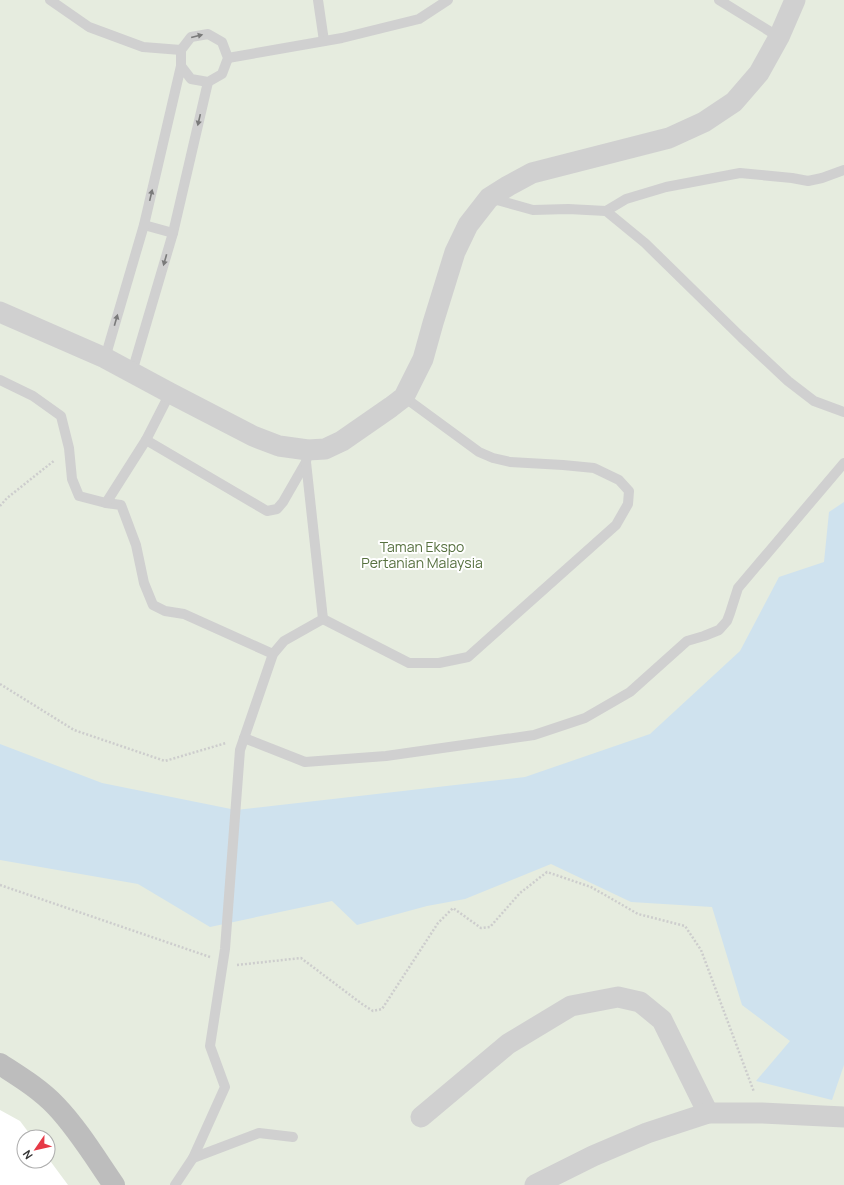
<svg xmlns="http://www.w3.org/2000/svg" width="844" height="1185" font-family="Manrope,sans-serif">
  <rect width="100%" height="100%" fill="#fff"/>
  <path fill="#e6ecdf" d="M0 0H844V1185H68L48 1158V1137H32L20 1121 0 1110Z"/>
  <path fill="#cfe2ee" d="M844 502V1065L832 1100 756 1081 790 1041 742 1005 712 907 631 902 551 864 465 899 427 906 357 925 332 901 210 927 138 884 0 860V744L102 783 236 810 525 777 650 734 740 651 779 577 824 562 829 512Z"/>
  <g fill="none" stroke-linecap="round" stroke-linejoin="round">
    <g stroke="#cdcdcd" stroke-width="2.5" stroke-dasharray="2 2" stroke-linecap="butt">
      <path d="M0 506 7 498 55 460"/>
      <path d="M0 684 74 730 165 761 226 743"/>
      <path d="M0 885 210 957"/>
      <path d="M237 965 301 958 362 1004 373 1011 382 1009 438 923 453 908 481 928 490 927 520 893 547 872 591 887 638 914 685 926 701 950 754 1092"/>
    </g>
    <g stroke="#d0d0d0" stroke-width="10">
      <path d="M50 0 89 27 143 47 181 50"/>
      <path d="M318 0 324 41"/>
      <path d="M719 0 779 37"/>
      <path d="M228 58 342 38 419 19 448 0"/>
      <path d="M490 198 533 210 568 209 606 211 626 199 666 187 740 173 792 178 808 181 822 178 844 170"/>
      <path d="M606 211 645 243 741 337 788 381 814 401 844 412"/>
      <path d="M144 225 173 233"/>
      <path d="M105 358 144 225 181 66V50L191 37 208 34 222 42 228 58 222 74 208 82 191 79 181 66"/>
      <path d="M132 372 173 233 208 82"/>
      <path d="M0 380 33 396 61 416 69 448 72 479 79 496 106 503 121 505 136 545 144 583 153 605 165 611 184 614 273 654"/>
      <path d="M146 440 267 511 277 509 283 502 306 462"/>
      <path d="M106 503 146 440 170 393"/>
      <path d="M323 619 409 663H439L468 657 616 525 628 504 629 491 619 480 594 468 563 465 510 462 493 458 479 452 404 397"/>
      <path d="M244 738 305 762 386 756 534 735 585 718 630 692 687 641 704 636 719 630 727 621 730 613 738 588 844 463"/>
      <path d="M193 1158 259 1133 293 1137"/>
      <path d="M175 1185 193 1158 225 1087 210 1046 225 949 240 750 273 654 284 641 323 619 306 462 308 450"/>
    </g>
    <g stroke="#d0d0d0" stroke-width="21">
      <path d="M0 312 105 358 170 393 253 436 279 446 308 450 325 449 342 441 391 407 404 397 423 359 433 323 455 252 468 225 489 198 508 186 532 173 669 138 704 122 734 102 759 73 779 37 795 0"/>
      <path d="M421 1117 508 1044 571 1006 618 997 640 1002 662 1020 708 1113"/>
      <path d="M535 1185 593 1156 647 1133 708 1113H762L844 1117"/>
    </g>
    <path stroke="#bdbdbd" stroke-width="22" d="M0 1064C20 1077 40 1089 56 1106 78 1129 96 1159 114 1185"/>
  </g>
  <defs><path id="oneway-solid" d="M-6-.8H1V-3.2L6.5 0L1 3.2V.8H-6Z"/></defs>
  <g fill="#7a7a7a">
    <use href="#oneway-solid" transform="translate(197 36) rotate(-14)"/>
    <use href="#oneway-solid" transform="translate(199 120) rotate(103)"/>
    <use href="#oneway-solid" transform="translate(151 195) rotate(-77)"/>
    <use href="#oneway-solid" transform="translate(165 260) rotate(106)"/>
    <use href="#oneway-solid" transform="translate(116 320) rotate(-74)"/>
  </g>
  <g text-anchor="middle" stroke-width="4" stroke-linejoin="round" paint-order="stroke">
    <g font-size="14" fill="#56703f" stroke="#fff">
      <text x="422" y="552">Taman Ekspo<tspan x="422" dy="16">Pertanian Malaysia</tspan></text>
    </g>
  </g>
  <g transform="translate(36 1149) rotate(236)"><circle r="19" fill="#ffffff" stroke="#adadad"/>
  <path d="M0-3L7 15L0 10L-7 15Z" fill="#e63946"/>
  <text y="-6" font-size="11" font-weight="bold" text-anchor="middle" fill="#333333">N</text>
  </g>
</svg>
